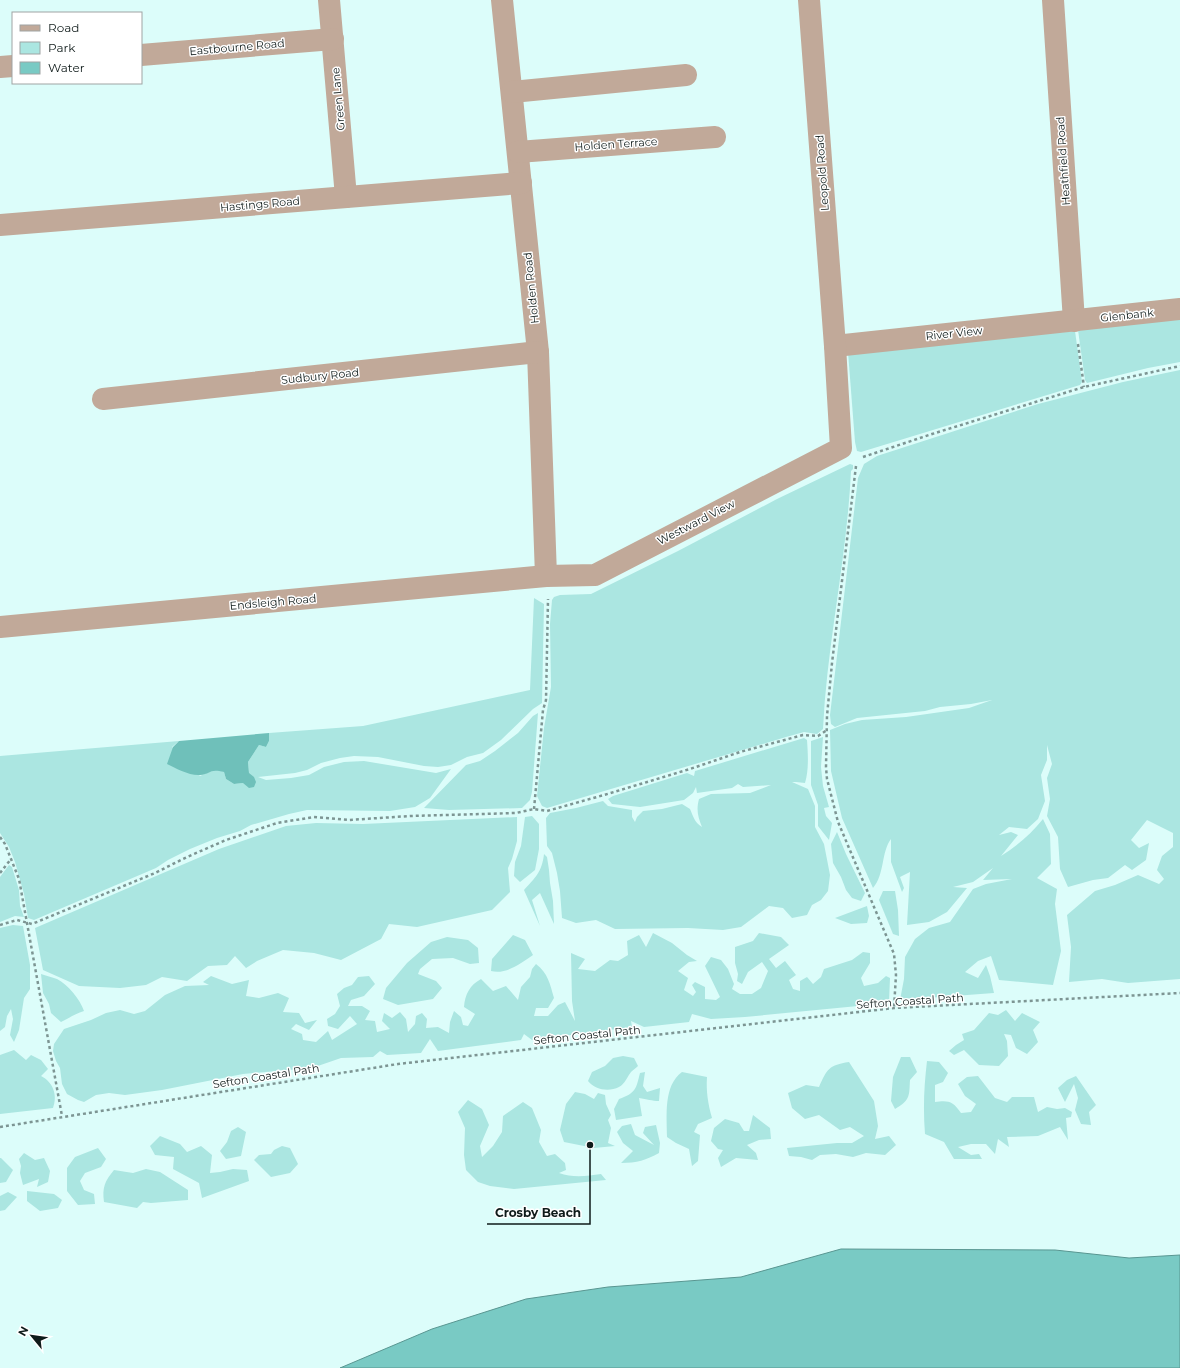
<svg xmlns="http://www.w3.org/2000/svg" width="1180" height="1368" font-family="Montserrat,sans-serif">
  <rect width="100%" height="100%" fill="#dcfdfa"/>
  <g fill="#abe6e1">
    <path d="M1180 318V362L1148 368 1087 383 1085 380 1078 330Z"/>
    <path d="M1075 331 1082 382 1080 385 861 452 857 451 855 442 848 352Z"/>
    <path d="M1180 370V979L1128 983 1102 979 1069 982 1071 947 1067 915 1095 891 1115 885 1138 875 1159 884 1164 879 1157 870 1162 856 1173 847V833L1147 820 1131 840 1139 848 1149 843 1146 860 1132 870 1125 865 1108 878 1093 880 1068 887 1060 869 1058 837 1047 816 1050 799 1047 778 1052 764 1047 745V760L1041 775 1045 801 1038 819 1027 829 1009 827 999 835 1011 832 1018 835 1001 856C1017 846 1031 834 1043 819L1050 834 1051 864 1037 878 1057 889 1055 904 1061 951 1053 985 999 980 991 956 978 961 965 972 978 978 986 965 990 976 994 993 900 1000 904 979 905 957 915 939 929 928 950 922 973 889 986 884 1012 879 983 880 993 868 973 882 953 887 967 888 947 912 929 922 907 925 910 872 900 877 904 888 902 892 891 862V839C881 852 885 874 873 888L842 818 831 771 830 730 845 724 862 720 906 717 969 708 992 700 971 704 940 707 925 711 857 718 835 727 831 724 830 715 858 478 864 464 877 456 1038 404 1123 382Z"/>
    <path d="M850 464 853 465V469L851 471C847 558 827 643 823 729L817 734 804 732 786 737 547 808 542 806 537 796 544 728 551 687 550 624 552 600 554 597 560 595 591 594 678 551 777 499Z"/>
    <path d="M534 598 544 604 542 703 533 709 501 740 483 753 467 757 451 765 438 767 424 766 378 757 354 756 340 758 321 763 307 770 295 773 258 777 266 780 291 778 309 775 324 767 344 762 364 761 436 773 451 769 430 798 415 807 390 811 307 810 289 814 251 825 240 831 217 838 190 849 168 860 156 868 34 920 28 918 24 894 15 862 9 847 0 833V756L179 741 172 747 200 776 215 769 224 772 226 779 234 784 243 783 249 774 248 762 259 745 266 747 269 741V733L363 726 530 690Z"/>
    <path d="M538 713 532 792 530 800 522 808 449 810 424 808 466 765 480 761 495 751 518 733 533 716Z"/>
    <path d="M823 737 821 767 823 786 829 807 824 808 826 816 832 823 829 840 818 826V805L811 785V741Z"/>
    <path d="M804 738 807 740C808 754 809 770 805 783L796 782H792L808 789 815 806V827L824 844 830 875 828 891 821 900 812 905 807 915 792 918 783 908 769 906 741 927 723 930 688 928 615 929 596 920 576 923 562 918 560 891 557 873 552 853 547 846 546 818 550 813 576 808 603 801 608 806 632 810V817L635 822 637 817 643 811 662 809 682 804 690 809C693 816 695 823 702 827 698 817 696 810 699 799L711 794 750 793 771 785 743 787 738 784 732 788 697 793 696 787 693 793 684 800 640 807 612 804 608 799 613 796 687 773 694 776 695 771Z"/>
    <path d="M532 816 539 824V849L535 870 520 882 514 876 515 862 521 846 525 817Z"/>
    <path d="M517 817V841L512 859 508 868 510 892 492 910 417 927 389 924 381 939 341 960 314 953 283 950 257 961 246 968 235 956 227 965 208 966 187 981 162 977 146 985 120 988 79 986 43 970 35 928 219 849 286 826 316 823 363 824Z"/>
    <path d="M837 832 846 854 865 893 861 901 852 898 846 890 841 877 833 863 831 844Z"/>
    <path d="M544 854 547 857 549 870 550 883 553 901 554 924 540 893 532 900 540 926 524 890C535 878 542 872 544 854Z"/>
    <path d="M9 865 12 867 19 890 20 906 24 917 15 916 0 922V877Z"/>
    <path d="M883 891H895L898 910 899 936 893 934 879 900Z"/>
    <path d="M867 906 869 916 867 923 851 924 835 918Z"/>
    <path d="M13 925 23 926 30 965V989L24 998 19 1030 14 1042 10 1035 13 1019 11 1009 7 1016 5 1027 0 1031V928Z"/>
    <path d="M653 933 672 943 687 955 697 961 689 962 678 971 688 978 684 990 693 996 696 992 692 985 695 982 705 987V999L716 1000 720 997 705 966 711 957 721 960 728 969 734 984 732 989 740 994H752L761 988 768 971 762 962 748 972 742 984 737 981 738 974 735 963V947L753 941 759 933 781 937 789 945 769 959 776 968 785 961 796 975 789 980 793 989 800 991V981L807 977 813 984 821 977 824 969 852 960 863 952 870 953V963L861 978 864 986 878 983 886 976 890 978 889 1002 883 1005 858 1006 745 1017 711 1019 692 1014 689 1022 644 1027 631 1021 632 1027 532 1040 524 1034 521 1040 438 1051 430 1039 421 1053 387 1055 380 1051 373 1057 341 1058 312 1068 243 1074 162 1090 125 1095 109 1093 96 1095 84 1102 78 1100 67 1094 62 1084 60 1068 56 1061 53 1051 54 1044 64 1029 91 1020 106 1013 120 1010 134 1014 145 1011 165 995 185 986 209 985 203 982 211 976 232 984 249 980 246 996 259 998 278 993 289 998 283 1012 299 1013 305 1023 317 1020 309 1030 296 1024 291 1029 302 1034 303 1040 316 1042 328 1031 332 1040 357 1024 350 1016 338 1029 328 1026 327 1019 335 1014 340 1006 337 994 344 988 352 985 358 977 369 976 375 984 364 996 351 1000 348 1006H362L370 1011 365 1020 375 1021 377 1032 390 1029 382 1021 384 1013 392 1018 400 1012 406 1019 408 1032 415 1024 416 1016 422 1013 427 1019 426 1028 438 1027 449 1033 450 1022 454 1011 461 1017 463 1025 468 1026 475 1014 464 1007C465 994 470 985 481 979L493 991 506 986 518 1000 521 987 530 977 532 969 536 964C548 973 550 984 554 998L548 1008H536L534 1016H548L558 1005 565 1002 575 1021 572 1001 571 953 585 959 578 969 595 971 610 960 618 961 628 955 627 941 639 935 646 947Z"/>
    <path d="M513 935 525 940 533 955C521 963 506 975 491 971L492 959Z"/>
    <path d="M447 937 468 940 478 948 479 963 470 964 453 958 432 959 420 969 418 974 436 981 442 988 433 999 398 1005 383 999 386 988 407 963 431 942Z"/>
    <path d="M41 974C46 976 52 977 57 979 68 985 80 999 84 1011 75 1014 69 1018 61 1022L51 1013 49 1004 43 993Z"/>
    <path d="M1006 1010 1015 1021 1022 1013 1040 1022 1033 1030 1038 1042 1027 1054 1016 1048 1011 1035 1004 1034 1007 1041 1008 1056 999 1066 979 1065 964 1050 954 1055 949 1051 956 1045 964 1040 962 1034 974 1030 989 1013 998 1015Z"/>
    <path d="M14 1050 26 1060 31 1055 41 1060 48 1069 41 1076C53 1082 58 1095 53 1108L0 1114V1055Z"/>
    <path d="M623 1056 634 1058 638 1066C636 1068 633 1070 631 1072 627 1077 625 1084 619 1087 609 1092 595 1090 588 1081L592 1072 605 1066 613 1058Z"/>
    <path d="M901 1057H910L917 1072 910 1080C909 1095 911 1100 895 1109L891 1101 893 1077Z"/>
    <path d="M927 1061 939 1062 948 1073 943 1082 935 1085V1102C948 1100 953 1101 961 1113L971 1112 976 1104 965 1096 958 1084 967 1077 978 1076 995 1098 1007 1102 1012 1097H1034L1038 1112 1047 1107 1057 1109 1065 1108 1072 1112 1071 1117 1066 1118 1068 1140 1060 1127 1038 1136 1007 1137 1009 1147 998 1139 995 1154 986 1144H971L958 1147 971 1155 979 1154 982 1159H954L944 1142 925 1134C923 1109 924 1086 927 1061Z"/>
    <path d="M849 1062 874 1101 878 1126 875 1139 889 1136 896 1145 885 1155 866 1153 853 1157 836 1154 820 1155 812 1160 801 1157 789 1156 787 1148 837 1143H852L864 1136 850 1127 840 1130 819 1115 805 1119 792 1108 788 1093 806 1085 819 1087C827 1069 829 1065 849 1062Z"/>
    <path d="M645 1072 643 1086 647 1092 660 1088 659 1101C652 1101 647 1099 639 1098L642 1116 616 1120 614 1109 619 1099C636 1093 636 1089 640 1073Z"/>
    <path d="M682 1072 707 1077C706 1091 708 1104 712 1118L698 1124 694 1132 700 1135 698 1161 692 1166 689 1149 676 1143 667 1137C667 1116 663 1086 682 1072Z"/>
    <path d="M1076 1076 1096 1105 1089 1112 1091 1125 1081 1124 1075 1110 1078 1098 1074 1084 1065 1102 1058 1088 1067 1080Z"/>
    <path d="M575 1092 585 1094 594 1099 598 1093 605 1095 606 1104 611 1115 608 1120 611 1128 608 1143 615 1146 594 1148 564 1142 560 1130 566 1104Z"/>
    <path d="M468 1100 482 1109 489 1125 480 1146 482 1157 493 1146 502 1132 503 1116 523 1102 532 1108 541 1130 539 1142 547 1156 555 1154 565 1163 566 1170 559 1173C573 1178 587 1176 601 1174L606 1180 514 1189 490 1186 478 1182 466 1170 464 1155 465 1128 458 1112Z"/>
    <path d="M753 1115 770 1128 771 1139 759 1140 747 1145 756 1153 758 1160 736 1158 721 1167 718 1158 723 1150 718 1149 711 1141 714 1128 725 1119 739 1123 744 1131H749Z"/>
    <path d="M631 1124 635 1135 654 1145 643 1133 645 1127 656 1125 660 1143 659 1153C646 1160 637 1163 621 1163L633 1151 623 1143 617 1132 622 1126Z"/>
    <path d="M238 1127 246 1132 241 1156 226 1159 220 1151 227 1142 231 1131Z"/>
    <path d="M160 1136 180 1144 187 1152 201 1146 212 1155 210 1173 220 1172 233 1169 247 1170 249 1181 202 1198 199 1183 173 1169 174 1157 155 1155 150 1146Z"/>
    <path d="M282 1146 290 1148 298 1164 290 1173 271 1177 254 1160 259 1155 271 1154 274 1150Z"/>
    <path d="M98 1148 106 1159 101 1167 85 1173 80 1181 84 1190 94 1194 95 1204 78 1205 67 1191V1168L75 1157Z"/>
    <path d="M24 1153 35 1160 44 1158 50 1171 48 1182 37 1187 39 1179 23 1185 20 1173 21 1166 19 1159Z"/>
    <path d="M0 1158H1L13 1170 6 1182 0 1183Z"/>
    <path d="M146 1169 160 1172 188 1190V1200L151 1203 143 1202 137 1208 104 1202C102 1187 105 1181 114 1170L133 1173Z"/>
    <path d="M27 1191 54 1194 62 1200 58 1208 40 1211 27 1201Z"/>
    <path d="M8 1192 17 1197 5 1210 0 1211V1196Z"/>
  </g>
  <path fill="#6fc0ba" d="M269 733V741L266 747 259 745 248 762 249 773 254 777 256 782 254 787 249 788 243 783 234 784 226 779 224 772C209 768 211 774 200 775 190 776 175 768 167 764L173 747 179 741Z"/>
  <path fill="#79cac4" stroke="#599691" d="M841 1249 1055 1250 1129 1258 1180 1255V1368H340L432 1329 526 1299 608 1287 741 1277Z"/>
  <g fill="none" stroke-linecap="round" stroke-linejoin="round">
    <g stroke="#7d9593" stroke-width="2.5" stroke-dasharray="3 3" stroke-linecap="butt">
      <path d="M1078 344 1084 387"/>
      <path d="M863 457 932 434 1084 387 1180 366"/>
      <path d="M856 466 832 663 827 716 826 767 827 779 838 822 894 954 896 975 894 1008"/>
      <path d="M534 809 543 710 546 700 548 599"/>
      <path d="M0 837 5 844 19 879 62 1116"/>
      <path d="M0 873 11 859"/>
      <path d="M0 925 17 920 32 924 155 873 187 857 226 840 277 823 314 817 349 820 410 816 516 813 534 809 547 811 604 795 690 769 740 752 803 735 818 736 827 730"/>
      <path d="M0 1127 398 1064 894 1008 1180 993"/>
    </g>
    <g stroke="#c1a999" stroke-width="22">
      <path d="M329 0 346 197"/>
      <path d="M502 0 538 352 546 576"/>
      <path d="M1053 0 1074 321"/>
      <path d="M141 55 333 39"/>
      <path d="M0 67 13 66"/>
      <path d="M512 92 686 75"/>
      <path d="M518 152 715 137"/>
      <path d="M0 225 521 183"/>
      <path d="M835 346 1180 309"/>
      <path d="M103 399 538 352"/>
      <path d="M0 627 546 576 595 575 841 448 835 346 809 0"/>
    </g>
  </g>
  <g text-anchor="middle" stroke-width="3" stroke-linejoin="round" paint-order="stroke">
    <g font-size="11" fill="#0f1b1a" stroke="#fff">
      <text transform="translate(237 47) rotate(-5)" y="4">Eastbourne Road</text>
      <text transform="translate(338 99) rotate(-95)" y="4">Green Lane</text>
      <text transform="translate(616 144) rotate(-4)" y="4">Holden Terrace</text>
      <text transform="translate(1063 161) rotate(-94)" y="4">Heathfield Road</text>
      <text transform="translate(822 173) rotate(-94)" y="4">Leopold Road</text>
      <text transform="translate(260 204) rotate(-5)" y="4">Hastings Road</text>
      <text transform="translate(531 288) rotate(-96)" y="4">Holden Road</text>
      <text transform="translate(1127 315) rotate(-6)" y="4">Glenbank</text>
      <text transform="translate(954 333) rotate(-6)" y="4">River View</text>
      <text transform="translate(320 376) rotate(-6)" y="4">Sudbury Road</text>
      <text transform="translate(696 522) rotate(-27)" y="4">Westward View</text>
      <text transform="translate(273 602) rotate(-5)" y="4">Endsleigh Road</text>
      <text transform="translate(910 1001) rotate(-4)" y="4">Sefton Coastal Path</text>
      <text transform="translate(587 1035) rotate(-6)" y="4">Sefton Coastal Path</text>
      <text transform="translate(266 1076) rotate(-9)" y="4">Sefton Coastal Path</text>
    </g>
  </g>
  <path fill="none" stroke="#0f1b1a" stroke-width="1.5" d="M590 1145L590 1224H487"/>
  <circle fill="#0f1b1a" stroke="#fff" stroke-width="1.5" cx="590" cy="1145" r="4"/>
  <g font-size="12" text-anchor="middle" font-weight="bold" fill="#0f1b1a" stroke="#fff" stroke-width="3" stroke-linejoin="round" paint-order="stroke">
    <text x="538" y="1217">Crosby Beach</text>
  </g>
  <rect x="12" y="12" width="130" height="72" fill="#ffffff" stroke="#9fa4a3"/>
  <rect x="20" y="25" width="20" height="6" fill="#c1a999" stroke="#9fa4a3"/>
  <text x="48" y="32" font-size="12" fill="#0f1b1a">Road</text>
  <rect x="20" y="42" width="20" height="12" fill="#abe6e1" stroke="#9fa4a3"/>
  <text x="48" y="52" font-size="12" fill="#0f1b1a">Park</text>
  <rect x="20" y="62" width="20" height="12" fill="#79cac4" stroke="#9fa4a3"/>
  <text x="48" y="72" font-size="12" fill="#0f1b1a">Water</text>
  <g transform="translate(32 1336) rotate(299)" stroke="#ffffff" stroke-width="3" paint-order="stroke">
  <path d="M0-3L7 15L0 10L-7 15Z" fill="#0f1b1a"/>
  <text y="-6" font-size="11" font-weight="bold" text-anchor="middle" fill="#0f1b1a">N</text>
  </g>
</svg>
